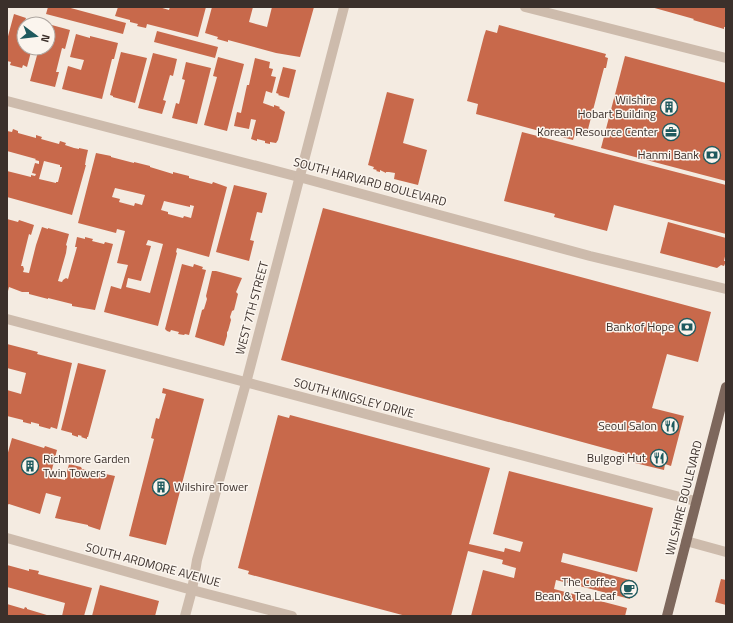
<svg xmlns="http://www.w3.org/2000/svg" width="733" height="623" font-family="'Titillium Web',sans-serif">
  <rect width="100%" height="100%" fill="#f4ebe1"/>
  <g fill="#c8694b" fill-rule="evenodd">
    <path d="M48 7H67L126 23 123 34 46 14Z"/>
    <path d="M118 7H159L169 10 170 7H206L198 37 147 24 146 28 137 26 138 24 130 22V20L115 16Z"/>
    <path d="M212 7H253L249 22 267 27 272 7H314L300 57 276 53 228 40V42L217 39 218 37 205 33Z"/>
    <path d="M651 7H726V27H724V29L693 20 694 19Z"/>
    <path d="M14 14 26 18 24 24V48H32L27 67 23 65 22 68 10 65 11 62 7 61V40Z"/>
    <path d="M48 24 70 30 65 49 62 48 56 72H59L55 87 30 81 39 48H48Z"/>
    <path d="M499 25 606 54 605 57 608 58 606 68H604L587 133 576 130 573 140 476 114 478 104 467 101 484 36 486 30 497 33Z"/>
    <path d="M157 31 218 47 215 58 154 42Z"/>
    <path d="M76 34 90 38V36L118 43 114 59H112L102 99 62 89 68 66 81 70 84 60 70 57Z"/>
    <path d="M121 52 147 58 135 103 113 97V96L110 95Z"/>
    <path d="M153 53 177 59 173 76 170 75 163 100 166 101 162 114 138 108Z"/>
    <path d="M625 56 726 83V181L601 148Z"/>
    <path d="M218 57 244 64 227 131 204 125 217 77 213 76Z"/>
    <path d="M255 58 270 62 269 68 273 69 271 76 276 77 272 93 266 91 263 103 274 107V105L280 107 279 108 285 112 278 140 276 143 270 142V144L265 143V141L257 139V141L251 139 256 120 251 119 249 129 234 126 237 112 241 113 247 85H249Z"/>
    <path d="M186 62 211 68 197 124 172 118 176 103 179 104 185 80 182 79Z"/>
    <path d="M283 67 296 70 289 98 278 95 279 94 276 93Z"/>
    <path d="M387 92 414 99 403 143 427 150 418 185 394 179 395 173 389 172H386V173L380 170V172L376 171 377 170 373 169 374 167 368 165Z"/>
    <path d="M13 129 18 131V133L36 138V135L42 137 41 139 59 144 60 141 66 143 65 145 74 148 79 149V148L88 150 86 159 85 165H86L72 215 7 197V171L31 177V175L35 176 36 174 32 173 35 163 39 164V161L35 160 36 159 7 151V131L12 132ZM44 161 60 165V167H62L58 182H56V183L39 179Z"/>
    <path d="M522 132 726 185V234L614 205 607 231 554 217 555 214 504 201Z"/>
    <path d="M96 153 111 156V157L134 163V162L150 166V167L173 174V172L189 176V178L212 184 213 182 227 187 209 257 177 248 176 252 177 253 158 326 104 312 111 286 121 289 128 265 117 263 125 231 117 229 116 233 78 223ZM115 188 145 195 142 205 135 203 134 206 119 202 120 199 112 197ZM164 201 190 207V205L194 206 191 218 184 216 183 218 168 214V212L161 210ZM148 240 163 244 150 293 126 287 128 278 141 281 151 246 146 245Z"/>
    <path d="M234 185 267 193 262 213 257 212 250 240 254 241 249 261 216 252Z"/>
    <path d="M323 208 711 312 698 362 667 354 652 408 684 416 671 466 665 464 664 470 635 463 637 457 281 360Z"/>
    <path d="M7 219 18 222 19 220 34 225 31 235 29 234 21 266H23L24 269 23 272 29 273 36 245 42 227 48 229V228L69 234 66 245 67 246 66 253 58 281 62 282 63 280 66 278 68 279 77 247H75L77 237 85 239V237L93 239 92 241 104 244 105 242 113 244 95 310 72 306V304L48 298V299L29 294V292H22L9 287 7 295Z"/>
    <path d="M668 222 726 238V252L724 261H726L724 266 721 265 717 268 660 253Z"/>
    <path d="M182 264 193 267 194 264 203 267 202 269 206 270 189 335 185 334 184 335 178 334 179 332 171 330 170 332 167 331 165 329Z"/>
    <path d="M212 271H216L242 278 236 292 238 294 234 310 232 311 230 317 231 320 228 331 227 332V336L224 346 195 337 202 310 204 309 207 299 206 296Z"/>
    <path d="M7 344 38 352 37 354 72 363 57 429 51 427 50 429 39 426V424L31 422V424L23 422V420L7 416V390L21 394 26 373 7 368Z"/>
    <path d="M78 363 106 370 88 437H87V439L81 437 82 436 78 435V437L72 435V433L61 430Z"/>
    <path d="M163 388 204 399 166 545 129 536 154 439 151 438 156 418 159 419 166 394 162 393Z"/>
    <path d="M278 415 289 418 290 415 490 468 469 544 504 552 505 548 520 552 523 542 493 534 509 471 653 508 637 572 563 553 561 562 634 581 630 599 556 580 554 589 627 608 625 616H471L483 570 514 578 516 568 502 564 503 560 468 551 451 616H406L248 574 249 571 238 568Z"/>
    <path d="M12 438 44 448 45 446 57 450 50 477 65 480 69 464 81 467 82 469 115 476 100 530 88 526V525L55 518 61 497 46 493 40 514 9 504 7 505V456Z"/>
    <path d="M7 565 29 571V569L39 571 38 574 92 588 84 616H62L65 603 7 587Z"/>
    <path d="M721 579 726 580V605L715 602Z"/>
    <path d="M100 585 159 601 155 616H92Z"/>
    <path d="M7 604 24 609 25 607 27 608V609L50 616H7Z"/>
  </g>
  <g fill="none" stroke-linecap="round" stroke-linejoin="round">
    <g stroke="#cdbbac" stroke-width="10">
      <path d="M525 7 726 58"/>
      <path d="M7 319 695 501"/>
      <path d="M7 538 192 590 292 616"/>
      <path d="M686 541 726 552"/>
    </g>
    <g stroke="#cdbbac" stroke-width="10">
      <path d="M7 101 299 177 590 256 726 289"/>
      <path d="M185 616 192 590 197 560 246 383 344 7"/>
    </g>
    <path stroke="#7d675c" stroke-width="10" d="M667 616 726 387"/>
  </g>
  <defs>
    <g id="building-ring" transform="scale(0.9)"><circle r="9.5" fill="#fbf5ee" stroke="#1f5a5e" stroke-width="1.5"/><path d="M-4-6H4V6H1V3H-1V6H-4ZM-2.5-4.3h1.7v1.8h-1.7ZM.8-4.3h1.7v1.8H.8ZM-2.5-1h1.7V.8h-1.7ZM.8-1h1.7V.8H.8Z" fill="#1f5a5e"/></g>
    <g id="office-ring" transform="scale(0.9)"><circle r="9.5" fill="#fbf5ee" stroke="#1f5a5e" stroke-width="1.5"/><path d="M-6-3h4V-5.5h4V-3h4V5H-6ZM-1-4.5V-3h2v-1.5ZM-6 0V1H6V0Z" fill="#1f5a5e"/></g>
    <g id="bank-ring" transform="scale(0.9)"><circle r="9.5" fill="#fbf5ee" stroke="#1f5a5e" stroke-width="1.5"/><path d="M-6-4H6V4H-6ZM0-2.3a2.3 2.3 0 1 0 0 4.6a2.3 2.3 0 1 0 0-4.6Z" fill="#1f5a5e"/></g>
    <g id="restaurant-ring" transform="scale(0.9)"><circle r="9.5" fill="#fbf5ee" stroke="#1f5a5e" stroke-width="1.5"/><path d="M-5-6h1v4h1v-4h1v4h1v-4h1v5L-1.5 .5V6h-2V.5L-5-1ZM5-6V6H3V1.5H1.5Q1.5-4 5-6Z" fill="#1f5a5e"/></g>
    <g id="cafe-ring" transform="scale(0.9)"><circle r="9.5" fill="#fbf5ee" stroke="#1f5a5e" stroke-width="1.5"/><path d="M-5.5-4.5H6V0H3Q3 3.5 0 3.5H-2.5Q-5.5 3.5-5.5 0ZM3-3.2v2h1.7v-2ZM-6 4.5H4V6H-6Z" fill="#1f5a5e"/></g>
  </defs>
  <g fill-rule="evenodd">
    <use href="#building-ring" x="669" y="107"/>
    <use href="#office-ring" x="671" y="132"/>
    <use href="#bank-ring" x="712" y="155"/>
    <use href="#bank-ring" x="687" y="327"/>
    <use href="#restaurant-ring" x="670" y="426"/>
    <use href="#restaurant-ring" x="659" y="458"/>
    <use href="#building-ring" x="30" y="466"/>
    <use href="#building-ring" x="161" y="487"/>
    <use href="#cafe-ring" x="629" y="589"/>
  </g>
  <g text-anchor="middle" stroke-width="3" stroke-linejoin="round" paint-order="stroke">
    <g font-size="12" fill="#3b302b" stroke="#fbf5ee" text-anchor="end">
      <text x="656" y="104">Wilshire<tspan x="656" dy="14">Hobart Building</tspan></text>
      <text x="658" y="136">Korean Resource Center</text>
      <text x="699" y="159">Hanmi Bank</text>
      <text x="674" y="331">Bank of Hope</text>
      <text x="657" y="430">Seoul Salon</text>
      <text x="646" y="462">Bulgogi Hut</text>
      <text x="43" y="463" text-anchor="start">Richmore Garden<tspan x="43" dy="14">Twin Towers</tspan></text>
      <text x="174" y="491" text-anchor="start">Wilshire Tower</text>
      <text x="616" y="586">The Coffee<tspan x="616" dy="14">Bean &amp; Tea Leaf</tspan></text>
    </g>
    <g font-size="12" fill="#3b302b" stroke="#fbf5ee">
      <text transform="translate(370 182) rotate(15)" y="4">SOUTH HARVARD BOULEVARD</text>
      <text transform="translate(252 308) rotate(-75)" y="4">WEST 7TH STREET</text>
      <text transform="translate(354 398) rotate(15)" y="4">SOUTH KINGSLEY DRIVE</text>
      <text transform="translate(684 498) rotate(-76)" y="4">WILSHIRE BOULEVARD</text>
      <text transform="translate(153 565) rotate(15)" y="4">SOUTH ARDMORE AVENUE</text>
    </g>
  </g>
  <rect width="733" height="623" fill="none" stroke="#3b302b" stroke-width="16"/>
  <g transform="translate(36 36) rotate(105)"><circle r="19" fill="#fbf5ee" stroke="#aea6a0"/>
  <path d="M0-3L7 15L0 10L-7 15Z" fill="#1f5a5e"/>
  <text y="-6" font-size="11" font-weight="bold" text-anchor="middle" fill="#3b302b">N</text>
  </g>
</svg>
